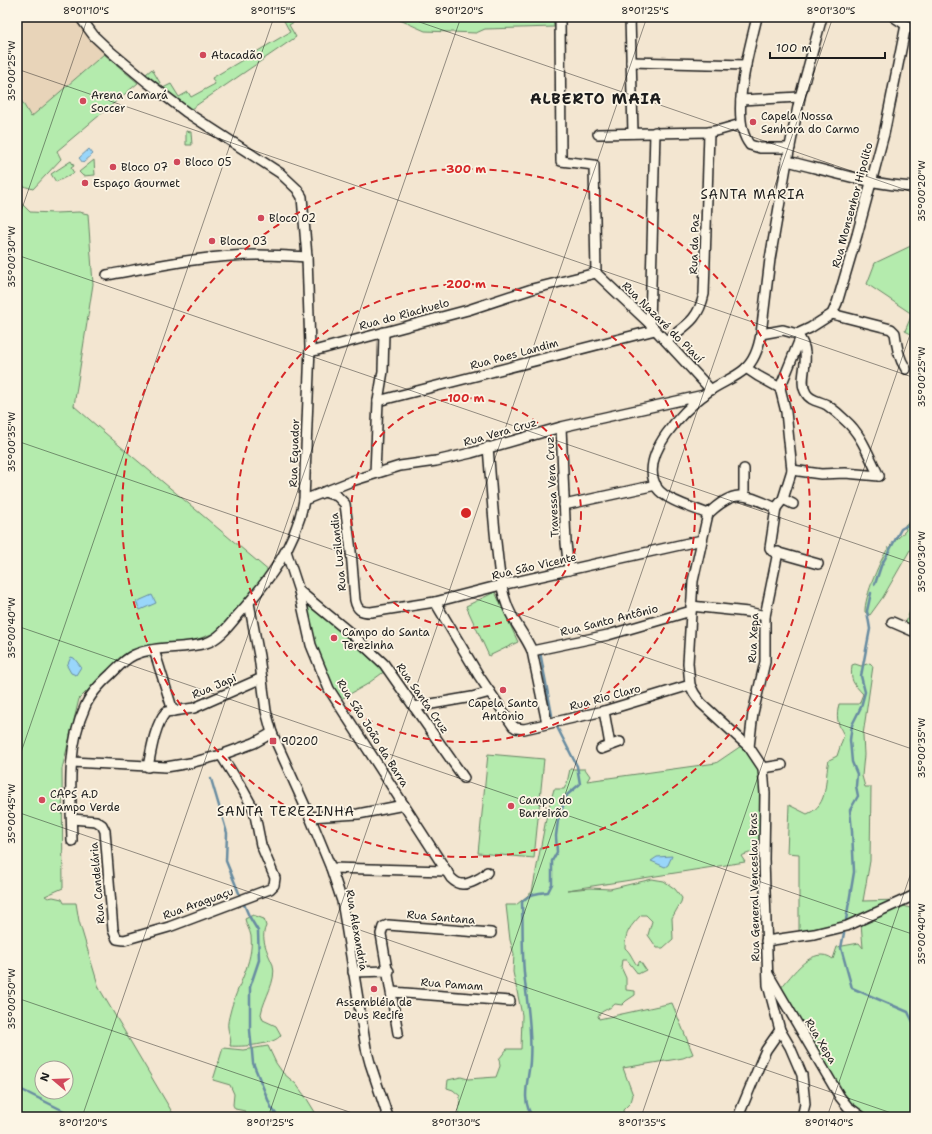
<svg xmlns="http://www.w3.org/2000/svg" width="932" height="1134" font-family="'Shantell Sans',sans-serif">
  <rect width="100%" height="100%" fill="#f3e6d1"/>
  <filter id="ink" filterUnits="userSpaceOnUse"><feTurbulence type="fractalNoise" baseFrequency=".025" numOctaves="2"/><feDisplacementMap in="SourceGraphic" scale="8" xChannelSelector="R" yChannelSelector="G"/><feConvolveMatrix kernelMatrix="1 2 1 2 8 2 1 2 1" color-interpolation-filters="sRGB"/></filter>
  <g filter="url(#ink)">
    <path fill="#e8d4b9" d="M17 17H74L104 54 31 117 17 89Z"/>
    <g fill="#b4ebad" stroke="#688464" fill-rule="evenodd">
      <path d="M282 17H302L289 25 296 37 191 109 179 103 146 74 152 69 163 88 171 84 179 97 188 92 191 97 215 84 212 78 290 32Z"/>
      <path d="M393 17H553L554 27 485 29 476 33 425 31Z"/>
      <path d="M104 54 138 83 57 151 61 159 33 189 17 184V93L31 117Z"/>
      <path d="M186 131 191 132 192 145H186Z"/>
      <path d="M94 160 95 175 83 176 79 172Z"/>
      <path d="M71 161 74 166 71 168 74 173 56 182 51 174Z"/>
      <path d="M17 199 30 212 55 213 79 212 88 214 93 284 74 406 120 446 270 572 217 632 150 657 123 655 79 699 62 769 63 888 45 896 48 898 53 897 62 899 64 903H76L79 921 99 988 175 1117H26L17 1112ZM42 1068H66V1092H42Z"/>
      <path d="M915 244V336L905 331 912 314 867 284 875 263Z"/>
      <path d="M915 511V552L910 550 883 597 870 615 865 612C864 598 881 556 890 546 895 540 901 536 906 530L905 525 909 522Z"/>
      <path d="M495 592 518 642 489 656 466 606Z"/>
      <path d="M915 597V629L905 625Z"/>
      <path d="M306 603 376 658 385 671 366 685 341 699 331 686 311 640Z"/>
      <path d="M870 663 873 666 863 735 864 755 862 776 865 787H871L870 861 863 901 899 900 858 919 799 935V854L787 853 789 805 807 814C830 805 824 779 829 760L837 756 844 735C837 723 836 717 839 704H859L863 694C853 683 850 681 852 665L855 664 861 666Z"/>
      <path d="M741 746 750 754 762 772V835L760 849 741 856 745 862 567 890 590 888 610 889 652 879 664 881 675 889 682 898 681 902 672 918 673 939 663 948H657L648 935 652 921 646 915H641C630 927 625 932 625 948 631 953 632 959 637 965L640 961 646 970 638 974 627 960H622L621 967 626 978V990L635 991V995L626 1001 622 1005 615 1004C609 1010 603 1009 598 1016L599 1019 672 1003 693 1054 683 1058 623 1068 633 1095 631 1102 623 1110 624 1117H458L459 1109 460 1096 453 1090 447 1088 448 1080 461 1077 468 1079 496 1077 500 1066 499 1059 507 1049H521L522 1015 513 972 514 954 510 940 506 905H516L532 892 547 814 554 789H564L567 783 570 769H585L590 776 587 781 716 763Z"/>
      <path d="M488 754 544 759 534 858 478 853Z"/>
      <path d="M901 905 910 908 915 912V1117H867L858 1111 848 1103 780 989C792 975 813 944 833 959L837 947 859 943 863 948 861 923Z"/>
      <path d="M253 915 264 919 266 926C261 936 265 946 269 956 270 959 272 962 273 965 277 981 264 998 261 1014L263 1020 276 1026 281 1035C275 1045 241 1047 230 1046 232 1038 229 1036 228 1028 227 1024 229 1017 230 1013 236 987 254 963 251 936 250 930 246 925 245 919Z"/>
      <path d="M268 1046 276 1063 283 1073 296 1084 307 1099 318 1117H247L245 1111 235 1109 233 1105 234 1094 230 1085 213 1080 223 1048 243 1050Z"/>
    </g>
    <g fill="#99d6fa" stroke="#678ca1">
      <path d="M89 149 93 154 83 163 79 158Z"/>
      <path d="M152 595 156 603 140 610 136 602Z"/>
      <path d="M71 657 74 658 81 667 76 675 71 673 67 666Z"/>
      <path d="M672 856 668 865 665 867 651 861 657 857Z"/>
    </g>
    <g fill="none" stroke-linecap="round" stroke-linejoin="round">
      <g stroke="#678ca1" stroke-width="2.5">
        <path d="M875 584 881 566 901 529 915 521"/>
        <path d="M540 652 552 715"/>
        <path d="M211 779 227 833 226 861 241 898"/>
        <path d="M243 902 249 916 258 931 259 960 250 987V1030L253 1063 271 1107 278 1117"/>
        <path d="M846 920 854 872 852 831 850 810 858 796 856 786 857 774 852 762 850 740 852 725 861 707 865 692 861 676 870 629 867 611 871 593"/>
        <path d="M844 933 841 948 852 988 908 1012 915 1026"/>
        <path d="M17 1087 20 1089 76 1117"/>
        <path d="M533 1117C520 1101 529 1079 530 1061 532 1031 527 1002 524 973 522 949 523 926 522 902 529 894 537 893 548 892L552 884V861L557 852 556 836 558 820 567 795 580 784 577 766 557 727"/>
        <path d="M915 1117V1115"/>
      </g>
      <g stroke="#1c1c1c" stroke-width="12">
        <g id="street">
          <path d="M560 17 561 161 594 165 596 273"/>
          <path d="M630 17 633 133"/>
          <path d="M757 17C750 48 728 119 750 145L760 148H790"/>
          <path d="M894 17 915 31"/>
          <path d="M631 62 746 65"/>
          <path d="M741 100 800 97"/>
          <path d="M598 134 709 132 720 130 741 124"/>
          <path d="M787 161C829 171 873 185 915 187"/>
          <path d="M596 273 650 324 711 390"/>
          <path d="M107 275C157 266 208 255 258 255 274 255 291 256 307 257"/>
          <path d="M832 314 891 329 895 333C897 346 898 357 906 369"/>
          <path d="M650 324 655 132"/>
          <path d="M761 334 783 330 797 334 810 328 832 314 837 303 857 235 884 134 906 25"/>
          <path d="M797 334C801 340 805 346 805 353 807 366 799 382 806 393 810 401 820 401 827 405 834 410 840 415 846 421 862 435 869 457 879 476"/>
          <path d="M666 341C686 325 698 321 704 294L709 132"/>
          <path d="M310 352 468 310 532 289 596 273"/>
          <path d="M746 368 758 376 780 388"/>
          <path d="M780 388 786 412 792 470 783 499 776 508 770 548 772 551 818 564"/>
          <path d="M780 388 800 339"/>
          <path d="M378 401 655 330"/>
          <path d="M561 427 566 543 569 570"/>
          <path d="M488 447C491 482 493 517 497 551 499 568 500 586 506 602 511 620 525 634 532 651L547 723"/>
          <path d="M744 469V495"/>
          <path d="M792 470 821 474 845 473 879 476"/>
          <path d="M375 473 378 401 383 371 384 332"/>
          <path d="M324 492 337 496 345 504 351 551 355 600C357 610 361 612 371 612L435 602 501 585 702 540"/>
          <path d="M783 499 793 504"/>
          <path d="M304 500 352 481 400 466 436 461 471 453 561 427 704 395"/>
          <path d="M564 505 656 485"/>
          <path d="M708 514C735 488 744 494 776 508"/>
          <path d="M286 551 299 591 311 645 329 689 345 714 451 878C454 881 457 884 462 884 468 885 484 877 487 872"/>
          <path d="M299 591 355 637 384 664 464 778"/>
          <path d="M435 602 479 676 513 726 516 728 524 729 604 711 690 685"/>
          <path d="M249 603 259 656 266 711 272 733 310 817 331 868 342 901 366 1048 370 1063 388 1117"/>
          <path d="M691 606 748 612 765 616"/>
          <path d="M892 622 915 632"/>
          <path d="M154 650 173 711"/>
          <path d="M532 651 608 635 691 611"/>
          <path d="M414 707 472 697 490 692"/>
          <path d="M604 711 610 745"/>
          <path d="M749 747 753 713 765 662V616L778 552"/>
          <path d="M601 749 620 742"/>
          <path d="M72 762 166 767 190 763 221 755 254 743 272 733"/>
          <path d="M148 767C151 751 155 724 166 712L194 708 262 678"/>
          <path d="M763 768 782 765"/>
          <path d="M310 817 358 814 404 805"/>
          <path d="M72 819 96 821 102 825 105 831 113 930 117 939 124 940 169 927 270 889 274 885 275 878 261 845 254 810 243 790 221 755"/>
          <path d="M72 841C71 797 66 748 85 707 90 694 101 683 111 674 118 667 125 659 134 655 156 645 183 650 206 643 219 639 228 627 237 616 267 583 296 546 304 500L310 347 307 257 302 197 297 189 280 173 186 112 147 82 111 52 94 36 80 17"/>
          <path d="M331 868 447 871"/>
          <path d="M766 941 814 934 847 926 915 895"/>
          <path d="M353 972 389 971"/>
          <path d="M768 974 840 1097 848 1107 862 1117"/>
          <path d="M392 992 510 1001"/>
          <path d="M398 1033 381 934 383 927 388 925 491 933"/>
          <path d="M738 1117 762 1059 766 1050 780 1030"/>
          <path d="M802 1117 805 1104 802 1075 790 1047 780 1030 768 985 764 859 765 793 763 768 749 747 701 703 694 693 690 685 688 663 693 581 708 514C694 508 665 500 657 488 637 455 685 409 709 391 720 383 735 378 745 369 755 360 759 346 761 334L770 259 787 161 800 97 822 17"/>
        </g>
      </g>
      <use href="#street" stroke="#fcf5e5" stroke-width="9"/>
    </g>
  </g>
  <path fill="none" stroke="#1c1c1c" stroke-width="1" stroke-opacity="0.45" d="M405 17 915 193M17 69 915 378M17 223 88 17M17 255 915 564M17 441 915 750M17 626 915 935M17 764 274 17M17 812 903 1117M17 998 364 1117M82 1117 461 17M268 1117 647 17M454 1117 833 17M641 1117 915 320M827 1117 915 861"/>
  <g fill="none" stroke="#d62828" stroke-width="2" stroke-dasharray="7 5">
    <circle cx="466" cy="513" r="115"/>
    <circle cx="466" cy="513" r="229"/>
    <circle cx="466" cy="513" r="344"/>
  </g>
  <g fill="#d1495b" stroke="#fcf5e5" stroke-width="1.5">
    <circle cx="203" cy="55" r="4"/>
    <circle cx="83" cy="101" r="4"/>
    <circle cx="753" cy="122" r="4"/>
    <circle cx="177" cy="162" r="4"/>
    <circle cx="113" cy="167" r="4"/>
    <circle cx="85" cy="183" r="4"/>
    <circle cx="261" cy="218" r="4"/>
    <circle cx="212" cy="241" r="4"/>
    <circle cx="334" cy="638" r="4"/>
    <circle cx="503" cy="690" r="4"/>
    <rect x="269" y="737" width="8" height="8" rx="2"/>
    <circle cx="42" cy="800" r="4"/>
    <circle cx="511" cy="806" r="4"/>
    <circle cx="374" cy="989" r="4"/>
  </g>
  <g text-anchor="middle" stroke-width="3.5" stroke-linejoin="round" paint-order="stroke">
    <g font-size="11" fill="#1c1c1c" stroke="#fcf5e5" text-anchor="start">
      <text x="211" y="59">Atacadão</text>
      <text x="91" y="99">Arena Camará<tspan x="91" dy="13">Soccer</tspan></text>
      <text x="761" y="120">Capela Nossa<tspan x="761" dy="13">Senhora do Carmo</tspan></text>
      <text x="185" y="166">Bloco 05</text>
      <text x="121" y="171">Bloco 07</text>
      <text x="93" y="187">Espaço Gourmet</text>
      <text x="269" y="222">Bloco 02</text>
      <text x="220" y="245">Bloco 03</text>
      <text x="342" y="636">Campo do Santa<tspan x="342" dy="13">Terezinha</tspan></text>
      <text x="503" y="707" text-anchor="middle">Capela Santo<tspan x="503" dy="13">Antônio</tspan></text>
      <text x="281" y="745">90200</text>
      <text x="50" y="798">CAPS A.D<tspan x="50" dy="13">Campo Verde</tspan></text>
      <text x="519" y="804">Campo do<tspan x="519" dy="13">Barreirão</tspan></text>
      <text x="374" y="1006" text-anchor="middle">Assembléia de<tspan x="374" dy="13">Deus Recife</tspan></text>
    </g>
    <g font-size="11" fill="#1c1c1c" stroke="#fcf5e5">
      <text transform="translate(852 205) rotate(-75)" y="4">Rua Monsenhor Hipolito</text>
      <text transform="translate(694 244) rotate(-88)" y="4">Rua da Paz</text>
      <text transform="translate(404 314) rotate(-15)" y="4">Rua do Riachuelo</text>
      <text transform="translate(663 322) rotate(45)" y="4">Rua Nazaré do Piauí</text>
      <text transform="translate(514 354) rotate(-15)" y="4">Rua Paes Landim</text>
      <text transform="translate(500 432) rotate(-16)" y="4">Rua Vera Cruz</text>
      <text transform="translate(294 453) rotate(-88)" y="4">Rua Equador</text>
      <text transform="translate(552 487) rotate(-93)" y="4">Travessa Vera Cruz</text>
      <text transform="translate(338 552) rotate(-96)" y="4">Rua Luzilandia</text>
      <text transform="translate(534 566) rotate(-13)" y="4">Rua São Vicente</text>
      <text transform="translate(609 620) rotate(-14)" y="4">Rua Santo Antônio</text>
      <text transform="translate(753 638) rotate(-87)" y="4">Rua Xepa</text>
      <text transform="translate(214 686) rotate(-23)" y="4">Rua Japi</text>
      <text transform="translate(605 697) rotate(-15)" y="4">Rua Rio Claro</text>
      <text transform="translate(423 698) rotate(55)" y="4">Rua Santa Cruz</text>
      <text transform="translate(373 733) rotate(58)" y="4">Rua São João da Barra</text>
      <text transform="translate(97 883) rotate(-95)" y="4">Rua Candelária</text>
      <text transform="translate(754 887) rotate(-91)" y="4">Rua General Venceslau Bras</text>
      <text transform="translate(198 903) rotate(-20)" y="4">Rua Araguaçu</text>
      <text transform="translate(441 917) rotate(5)" y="4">Rua Santana</text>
      <text transform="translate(357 930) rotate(80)" y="4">Rua Alexandria</text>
      <text transform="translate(452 984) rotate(4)" y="4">Rua Pamam</text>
      <text transform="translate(821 1041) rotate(59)" y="4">Rua Xepa</text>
    </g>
    <g font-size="13" letter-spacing="1" fill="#1c1c1c" stroke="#fcf5e5">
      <text x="753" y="199">SANTA MARIA</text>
      <text x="286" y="816">SANTA TEREZINHA</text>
    </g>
    <g font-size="15" font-weight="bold" letter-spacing="1" fill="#1c1c1c" stroke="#fcf5e5">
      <text x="596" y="104">ALBERTO MAIA</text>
    </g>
  </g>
  <circle cx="466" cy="513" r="6" fill="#d62828" stroke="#fcf5e5" stroke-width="2"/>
  <g font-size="12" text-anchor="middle" font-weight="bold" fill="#d62828" stroke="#fcf5e5" stroke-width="3.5" stroke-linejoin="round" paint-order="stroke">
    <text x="466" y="173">300 m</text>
    <text x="466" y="288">200 m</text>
    <text x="466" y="402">100 m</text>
  </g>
  <rect width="932" height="1134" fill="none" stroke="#fcf5e5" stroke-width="44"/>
  <g transform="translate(54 1080) rotate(289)"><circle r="19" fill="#fcf5e5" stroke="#a29e95"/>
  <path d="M0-3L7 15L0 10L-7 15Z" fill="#d1495b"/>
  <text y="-6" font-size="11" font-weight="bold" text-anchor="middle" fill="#1c1c1c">N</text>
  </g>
  <path d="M770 52v6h115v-6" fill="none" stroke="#1c1c1c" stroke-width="2"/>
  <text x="776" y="52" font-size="12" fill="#1c1c1c" stroke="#fcf5e5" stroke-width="3" paint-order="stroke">100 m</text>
  <rect x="22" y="22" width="888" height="1090" fill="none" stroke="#1c1c1c" stroke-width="1.5"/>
  <g font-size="10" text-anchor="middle" fill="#1c1c1c">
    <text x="86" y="14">8°01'10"S</text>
    <text x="273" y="14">8°01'15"S</text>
    <text x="459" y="14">8°01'20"S</text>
    <text x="645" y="14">8°01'25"S</text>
    <text x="831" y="14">8°01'30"S</text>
    <text transform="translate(11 71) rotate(-90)" y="4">35°00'25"W</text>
    <text transform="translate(921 191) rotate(-90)" y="4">35°00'20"W</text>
    <text transform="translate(11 257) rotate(-90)" y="4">35°00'30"W</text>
    <text transform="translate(921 377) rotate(-90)" y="4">35°00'25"W</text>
    <text transform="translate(11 442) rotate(-90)" y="4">35°00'35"W</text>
    <text transform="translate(921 562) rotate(-90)" y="4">35°00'30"W</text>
    <text transform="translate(11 628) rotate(-90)" y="4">35°00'40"W</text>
    <text transform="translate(921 748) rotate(-90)" y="4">35°00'35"W</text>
    <text transform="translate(11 814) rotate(-90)" y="4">35°00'45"W</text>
    <text transform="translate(921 934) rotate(-90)" y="4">35°00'40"W</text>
    <text transform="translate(11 999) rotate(-90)" y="4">35°00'50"W</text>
    <text x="83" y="1126">8°01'20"S</text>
    <text x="270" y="1126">8°01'25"S</text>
    <text x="456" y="1126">8°01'30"S</text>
    <text x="642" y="1126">8°01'35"S</text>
    <text x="829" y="1126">8°01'40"S</text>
  </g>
</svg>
